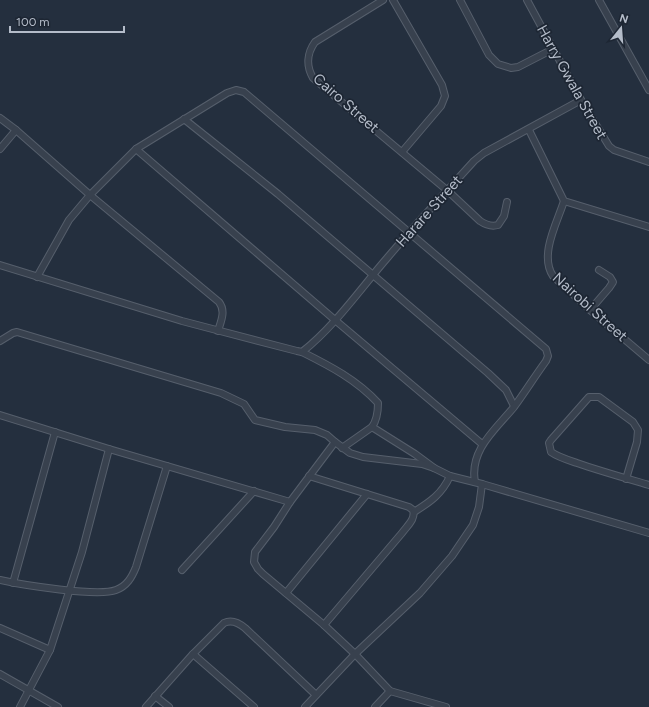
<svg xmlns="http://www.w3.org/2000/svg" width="649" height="707" font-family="Figtree,sans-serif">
  <rect width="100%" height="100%" fill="#242f3e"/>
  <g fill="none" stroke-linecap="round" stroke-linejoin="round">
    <g stroke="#565f6c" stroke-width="8">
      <g id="minor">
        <path d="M383 0 315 42C307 53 306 66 313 78L448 191 480 221C486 225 491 227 498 225L504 216 507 202"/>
        <path d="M393 0 442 85 445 96 441 106 402 152"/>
        <path d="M460 0 489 55 498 64 511 68 518 67 553 49"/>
        <path d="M527 0 581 100 609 146 614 150 649 162"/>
        <path d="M599 0 649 90"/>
        <path d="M0 118 16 130 90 195 219 302C226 311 221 321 218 331"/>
        <path d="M184 119 278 194 488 373 506 390 514 406"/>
        <path d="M529 130 564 201 649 227"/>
        <path d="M0 149 16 130"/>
        <path d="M136 149 335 320 482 444"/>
        <path d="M564 201C557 223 539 255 553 276L590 310 649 360"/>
        <path d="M0 265 182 321 297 351 302 352C330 366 357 380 378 403 378 413 377 420 372 427L415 454 434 468"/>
        <path d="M37 277 69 220 90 195 136 149 227 93 236 90 244 92 546 349 548 356 546 361C535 376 525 392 514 407 496 429 469 450 475 482"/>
        <path d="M590 310 609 288 613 282 610 277 599 270"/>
        <path d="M0 341 13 333 17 332 221 393 244 404 255 420 285 427 315 430 327 435 335 442 290 502 274 527 255 552 254 562 258 569 263 574 324 625 355 654 390 691 446 707"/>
        <path d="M302 352C335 326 361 288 388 257 416 224 445 193 474 161L484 153 581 100"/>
        <path d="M0 415 109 449 290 502"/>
        <path d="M335 442 350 453 363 457 422 464 434 468 450 476 482 484 649 533"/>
        <path d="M342 448 372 427"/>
        <path d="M309 476 409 507 413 510C416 519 407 526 402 533L324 625"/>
        <path d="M626 479 637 442 638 430 633 422 599 397H589L551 440 549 443 551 452C558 457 568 460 577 463 600 471 625 478 649 485"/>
        <path d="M414 512C430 502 442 494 450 476"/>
        <path d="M182 570 254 491"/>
        <path d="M0 580C22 585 98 597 116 590 127 586 132 577 136 567L167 466"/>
        <path d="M13 583 55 432"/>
        <path d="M286 593 367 494"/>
        <path d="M0 628 50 650"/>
        <path d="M193 654 254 707"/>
        <path d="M0 674 58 707"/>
        <path d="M155 696 169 707"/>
        <path d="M20 707 50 650 82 552 109 449"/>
        <path d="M146 707 193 654 224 623C232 619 239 623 245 628L316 695"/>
        <path d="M305 707 355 654 420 593 452 556 473 525 479 507 482 484"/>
        <path d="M375 707 390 691"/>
      </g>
    </g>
    <use href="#minor" stroke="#38414e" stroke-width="6"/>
  </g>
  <g text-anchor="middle" stroke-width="3.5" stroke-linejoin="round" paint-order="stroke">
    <g font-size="15" fill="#b4bcc9" stroke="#1d2633">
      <text transform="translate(572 82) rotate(61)" y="5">Harry Gwala Street</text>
      <text transform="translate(346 103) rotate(41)" y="5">Cairo Street</text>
      <text transform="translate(429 211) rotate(-48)" y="5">Harare Street</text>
      <text transform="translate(590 307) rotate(42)" y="5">Nairobi Street</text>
    </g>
  </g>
  <g transform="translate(621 28) rotate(17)" stroke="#1d2633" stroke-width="3" paint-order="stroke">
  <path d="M0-3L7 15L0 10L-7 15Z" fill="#b4bcc9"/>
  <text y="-6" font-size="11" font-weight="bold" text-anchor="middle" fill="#b4bcc9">N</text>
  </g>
  <path d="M10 26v6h114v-6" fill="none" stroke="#b4bcc9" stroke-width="2"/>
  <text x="16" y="26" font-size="12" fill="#b4bcc9" stroke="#1d2633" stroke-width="3" paint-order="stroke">100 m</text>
</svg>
